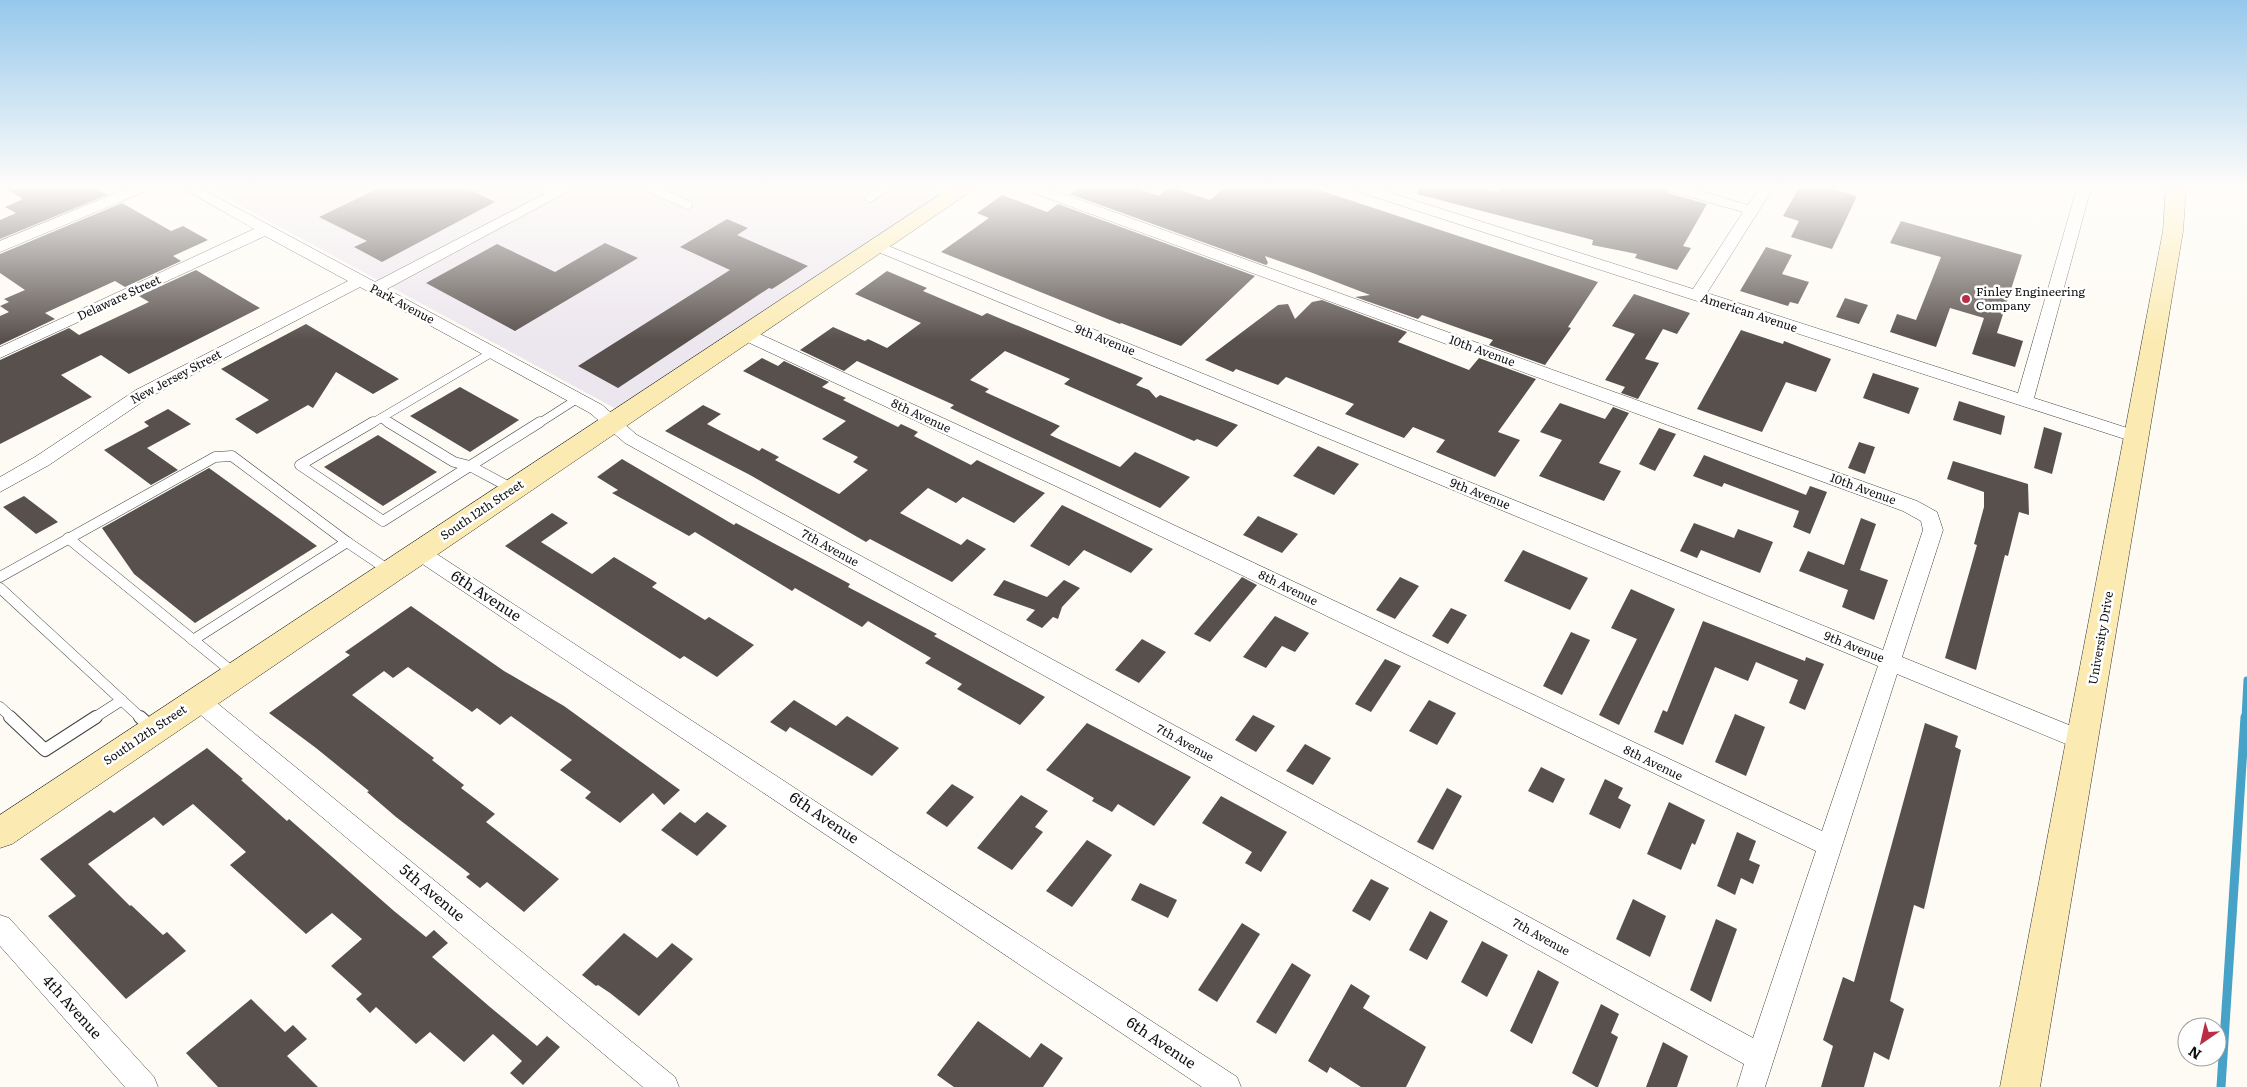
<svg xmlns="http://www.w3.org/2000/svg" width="2247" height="1087" font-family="Literata,serif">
  <rect width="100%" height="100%" fill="#fefbf4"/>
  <path fill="#ece6ee" d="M208 188H952L620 411Z"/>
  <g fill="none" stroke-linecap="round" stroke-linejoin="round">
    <path stroke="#46a2c7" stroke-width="7" d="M2245 718 2247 680"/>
    <path stroke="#46a2c7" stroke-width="9" d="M2221 1087 2245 717"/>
  </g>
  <g fill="#58504d">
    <path d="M5 188H96L107 195 0 239V220L16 213 5 207 23 199Z"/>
    <path d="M379 188H467L495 202 382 262 354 247 367 241 319 217Z"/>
    <path d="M1079 188H1136L1159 196 1169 188H1174L1210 200 1225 188H1313L1598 282 1568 327 1571 328 1545 365 1489 345 1493 340 1467 331 1422 315 1418 319 1355 297 1370 295 1310 272 1265 256 1268 263 1266 265 1070 194Z"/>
    <path d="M1418 188H1481L1499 192V188H1665L1668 193 1707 204 1683 246 1691 248 1677 270 1635 258 1637 254 1592 245 1593 240 1417 194Z"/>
    <path d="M1799 188H1830L1857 196 1832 249 1791 237 1799 221 1783 216Z"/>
    <path d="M1002 195 1047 212 1058 204 1255 276 1181 346 1121 323 1120 324 941 252 989 218 977 213Z"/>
    <path d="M122 203 171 231 183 226 208 240 173 256 181 261 125 287 115 281 45 313 55 319 0 345V316L9 312 0 306 9 302 4 299 25 290 0 273V254Z"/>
    <path d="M727 219 748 228 737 235 808 266 772 289 769 288 618 388 578 366 730 270 680 247Z"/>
    <path d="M1901 221 2022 255 1997 333 2023 341 2015 367 1972 354 1984 318 1950 308 1936 347 1890 332 1897 314 1916 320 1941 257 1890 243Z"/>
    <path d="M605 243 638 258 515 331 426 283 497 244 555 272Z"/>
    <path d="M1766 247 1792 255 1782 274 1809 282 1798 304 1790 302 1788 306 1740 291Z"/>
    <path d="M196 270 260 308 129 374 101 355 61 375 92 397 0 444V360L69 328 79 335 149 302 139 296Z"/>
    <path d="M887 271 927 288 923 291 982 316 987 313 1143 378 1136 385 1149 390 1156 398 1160 395 1238 425 1217 447 1197 439 1194 441 1064 384 1070 379 1005 351 970 380 989 389 985 392 1060 426 1050 435 1120 467 1135 452 1190 477 1160 508 950 408 954 405 857 361 844 371 800 350 833 327 865 341 868 339 887 348 921 323 855 294Z"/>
    <path d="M1634 294 1690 313 1677 334 1663 329 1645 359 1659 363 1638 399 1621 393 1625 387 1605 380 1635 334 1612 326Z"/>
    <path d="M1845 298 1868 305 1859 324 1836 317Z"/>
    <path d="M1322 300 1407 332 1398 342 1469 370 1479 358 1536 379 1498 432 1520 440 1495 477 1436 452 1445 440 1413 427 1404 438 1345 414 1354 404 1286 377 1278 385 1236 369 1233 372 1205 360 1278 305 1288 304 1295 319 1312 302Z"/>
    <path d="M306 324 399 379 373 394 336 372 313 408 308 405 257 434 235 419 269 400 221 369Z"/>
    <path d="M1741 330 1783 344 1784 341 1831 359 1816 392 1786 382 1762 432 1697 409Z"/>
    <path d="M762 358 778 366 784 361 829 382 822 387 846 398 843 400 898 427 901 424 918 432 914 436 971 465 977 460 1045 493 1014 523 963 497 956 503 928 488 900 513 961 545 967 539 986 549 952 582 870 539 866 542 750 475 665 431 703 405 721 414 707 424 759 451 762 448 779 457 775 460 839 494 868 470 853 462 858 457 822 439 846 421 743 371Z"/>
    <path d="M1873 373 1919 388 1909 414 1863 398Z"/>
    <path d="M460 387 519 420 470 452 410 416Z"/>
    <path d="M1959 401 2005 416 2001 435 1953 420Z"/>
    <path d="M1560 403 1605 419 1613 407 1629 413 1599 463 1621 471 1604 501 1539 476 1562 440 1540 432Z"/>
    <path d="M168 409 191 424 147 448 178 470 151 485 104 450 149 426 144 422Z"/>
    <path d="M2044 427 2062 433 2052 474 2034 468Z"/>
    <path d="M1659 428 1676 434 1655 471 1639 464Z"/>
    <path d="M378 435 437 472 383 506 324 467Z"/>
    <path d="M1859 442 1875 447 1865 474 1848 468Z"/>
    <path d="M1318 446 1359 464 1334 495 1293 476Z"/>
    <path d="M1704 455 1806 495 1810 486 1827 492 1810 534 1793 527 1799 511 1724 483 1722 487 1693 476Z"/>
    <path d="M622 459 734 525 736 523 850 584 848 587 937 634 934 636 1045 697 1020 725 957 689 962 684 925 663 931 658 868 621 862 627 795 588 792 591 695 532 689 536 612 493 618 490 597 477Z"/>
    <path d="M1953 461 2028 484 2029 515 2019 512 2008 556 2005 555 1976 670 1945 658 1977 545 1974 544 1984 507V492L1947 479Z"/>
    <path d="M209 468 317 546 195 623 134 574 102 528Z"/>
    <path d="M24 496 53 518 58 522 36 534 3 507Z"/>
    <path d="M1062 505 1153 549 1131 573 1084 550 1069 566 1030 546Z"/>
    <path d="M552 513 568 523 541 542 592 574 614 557 657 583 652 587 705 620 709 617 754 645 717 677 684 656 680 659 505 546Z"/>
    <path d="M1258 516 1298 534 1282 553 1243 535Z"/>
    <path d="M1861 518 1876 524 1860 570 1888 580 1874 620 1842 607 1848 590 1799 571 1808 551 1844 565Z"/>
    <path d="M1694 523 1734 538 1738 529 1773 542 1760 573 1701 550 1697 558 1680 551Z"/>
    <path d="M1523 550 1588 578 1570 610 1504 581Z"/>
    <path d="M1242 577 1257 585 1210 642 1194 634Z"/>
    <path d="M1400 577 1419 586 1395 619 1376 610Z"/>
    <path d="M1004 580 1047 597 1064 580 1080 588 1062 607 1058 619 1053 617 1042 628 1026 620 1035 610 993 595Z"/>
    <path d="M1631 589 1675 609 1619 725 1599 715 1637 639 1611 628Z"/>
    <path d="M411 606 504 671 564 706 680 790 664 805 653 793 620 823 585 798 591 792 560 770 572 760 511 716 500 725 477 708 472 712 408 667 393 678 384 671 352 695 434 758 432 760 464 785 461 788 495 814 486 822 559 879 524 912 487 882 480 888 466 877 470 874 396 817 367 792 369 791 316 748 269 713 350 655 345 652Z"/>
    <path d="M1451 608 1467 615 1448 644 1432 636Z"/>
    <path d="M1275 616 1309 633 1295 652 1282 646 1266 668 1243 657Z"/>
    <path d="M1703 621 1805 661 1806 657 1824 664 1805 710 1789 703 1798 680 1756 662 1748 681 1715 667 1683 745 1654 732 1663 710 1667 712Z"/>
    <path d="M1571 632 1590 640 1562 695 1543 686Z"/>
    <path d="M1142 639 1166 652 1139 683 1115 670Z"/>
    <path d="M1385 659 1401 666 1371 712 1355 704Z"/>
    <path d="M794 700 836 726 847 716 899 748 872 776 790 727 786 732 770 722Z"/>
    <path d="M1429 700 1456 713 1437 745 1409 731Z"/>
    <path d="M1735 714 1765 727 1746 776 1715 762Z"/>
    <path d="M1253 715 1275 726 1256 752 1235 740Z"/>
    <path d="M1087 723 1191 777 1154 826 1118 804 1112 812 1092 801 1094 798 1046 770Z"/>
    <path d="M1925 723 1958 736 1955 747 1961 750 1924 909 1914 905 1890 1001 1904 1009 1889 1060 1874 1052 1864 1087H1821L1833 1046 1823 1040 1843 977 1854 982Z"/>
    <path d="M1305 744 1331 758 1313 785 1286 771Z"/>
    <path d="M207 748 243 779 241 780 287 821 289 819 394 911 426 937 434 930 448 943 432 957 490 1007 537 1046 547 1036 560 1047 523 1085 510 1073 522 1061 493 1034 464 1062 430 1032 416 1044 376 1007 370 1013 356 999 362 994 331 966 362 939 332 913 306 934 230 865 246 852 193 804 163 826 154 817 88 864 130 906 131 905 163 935 167 932 186 951 126 999 48 916 76 896 40 859 110 810 114 813Z"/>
    <path d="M1541 767 1565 779 1553 803 1528 791Z"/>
    <path d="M1605 779 1623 788 1618 798 1631 805 1620 829 1589 814Z"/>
    <path d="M952 784 974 797 947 827 926 813Z"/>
    <path d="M1447 788 1462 796 1433 850 1417 842Z"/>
    <path d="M1021 795 1048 811 1035 827 1043 832 1012 870 977 848Z"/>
    <path d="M1221 796 1287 832 1261 872 1245 863 1252 852 1202 823Z"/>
    <path d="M1669 802 1705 820 1695 845 1692 843 1681 870 1647 854Z"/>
    <path d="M680 812 695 823 707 812 727 826 697 856 661 830Z"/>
    <path d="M1737 832 1756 841 1749 860 1760 865 1753 884 1741 878 1735 895 1717 886Z"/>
    <path d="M1087 840 1112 855 1072 907 1046 891Z"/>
    <path d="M1371 879 1389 888 1370 921 1352 911Z"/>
    <path d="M1140 883 1177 900 1168 918 1131 900Z"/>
    <path d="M1633 899 1666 916 1650 957 1616 939Z"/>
    <path d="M1430 911 1448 921 1427 960 1409 950Z"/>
    <path d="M1716 919 1737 929 1711 1002 1690 990Z"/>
    <path d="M1242 923 1260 934 1217 1002 1198 990Z"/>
    <path d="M624 933 657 958 672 943 693 959 639 1016 610 993 598 985 596 986 582 975Z"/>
    <path d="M1482 941 1508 955 1487 997 1461 982Z"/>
    <path d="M1292 963 1311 975 1276 1034 1256 1022Z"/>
    <path d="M1538 970 1559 982 1532 1044 1510 1031Z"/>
    <path d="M1351 984 1370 996 1363 1008 1426 1047 1406 1087H1361L1330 1067 1327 1073 1308 1061Z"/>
    <path d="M251 999 285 1032 293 1025 307 1039 287 1056 318 1087H218L186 1053Z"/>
    <path d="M1601 1004 1619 1014 1611 1033 1618 1037 1598 1087H1596L1572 1073Z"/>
    <path d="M978 1021 1030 1058 1041 1043 1063 1058 1043 1087H954L937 1075Z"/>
    <path d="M1663 1042 1688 1056 1677 1087H1646Z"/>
  </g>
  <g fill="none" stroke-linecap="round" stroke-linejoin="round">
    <g stroke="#434343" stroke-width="9">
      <g id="lane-far2">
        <path d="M542 188 555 194"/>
        <path d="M650 188 688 205"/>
        <path d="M937 188 953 195"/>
        <path d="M870 198 884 188"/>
        <path d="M381 418 491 353"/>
        <path d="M371 424 381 418 390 424"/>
        <path d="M538 424 577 399"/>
      </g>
    </g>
    <g stroke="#434343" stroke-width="11">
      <g id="lane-far1">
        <path d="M373 422 300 465 383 521 470 466"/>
        <path d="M388 422 454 462 470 466"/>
        <path d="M470 466 513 489"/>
        <path d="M470 466 540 422"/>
        <path d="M68 538 235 674"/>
        <path d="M347 542 390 571"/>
        <path d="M0 577 215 457 232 456 347 542 193 640"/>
        <path d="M0 588 141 718"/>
        <path d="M0 707 12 718"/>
        <path d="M94 718 122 700"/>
      </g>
    </g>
    <g stroke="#434343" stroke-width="14">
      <g id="lane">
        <path d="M10 717 45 750 96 717"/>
        <path d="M140 717 153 729"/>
      </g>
    </g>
    <g stroke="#434343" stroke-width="1">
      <g id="street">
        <path d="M128 188H148L146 191 0 252V241Z"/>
        <path d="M182 188H200L375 282 556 188H574L387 289 602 405 637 435 1753 1038 1816 851 1077 496 739 338 737 334 739 330H751L1091 486 1822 831 1878 666 871 249 868 246 876 241 881 243 1883 650 1923 530 1921 521 1903 511 1028 191 1026 188H1047L1917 501 1937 512 1943 530 1902 657 2091 734 2095 741 2091 748 2083 751 1897 674 1765 1087H1737L1744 1064 625 443 590 413 360 287 148 398 49 465 0 492V477L35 457 136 390 348 281 265 236 0 358V347L254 229Z"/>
        <path d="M1354 188H1376L1693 289 1743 212 1669 191 1667 188H1690L1748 205 1759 188H1773L1707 293 2018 393 2077 188H2091L2034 398 2143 433 2146 437 2143 441 2137 443 2131 441 1356 191Z"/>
        <path d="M419 545 426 547 1237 1077 1241 1087H1202L412 557 409 552 412 547Z"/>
        <path d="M198 691 206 694 675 1077 679 1087H643L190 706 187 700 190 694Z"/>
        <path d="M0 915 9 918 154 1077 158 1087H125L0 946Z"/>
      </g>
    </g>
    <g stroke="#323232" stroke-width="1">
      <g id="secondary">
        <path d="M950 188H973L970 192 12 844 0 848V815Z"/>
        <path d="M2166 188H2186L2183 231 2040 1087H2000L2163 231Z"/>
      </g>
    </g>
    <use href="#lane-far2" stroke="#fff" stroke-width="8"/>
    <use href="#lane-far1" stroke="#fff" stroke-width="10"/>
    <use href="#lane" stroke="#fff" stroke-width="12"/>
    <use href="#street" fill="#fff" fill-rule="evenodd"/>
    <use href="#secondary" fill="#fbebb3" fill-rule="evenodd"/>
  </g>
  <linearGradient id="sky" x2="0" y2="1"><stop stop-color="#96c8ec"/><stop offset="0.55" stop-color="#fffdfa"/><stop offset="1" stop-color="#fffdfa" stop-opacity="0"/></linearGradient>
  <rect width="2247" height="340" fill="url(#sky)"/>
  <circle fill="#ba2e45" stroke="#fff" stroke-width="2" cx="1966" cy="299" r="5"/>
  <g text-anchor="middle" stroke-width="5" stroke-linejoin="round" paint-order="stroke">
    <g font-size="12" fill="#101010" stroke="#fff" text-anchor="start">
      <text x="1976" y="296">Finley Engineering<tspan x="1976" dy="14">Company</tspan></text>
    </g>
    <g font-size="12" fill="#101010" stroke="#fff">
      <text transform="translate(119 298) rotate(-25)" y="4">Delaware Street</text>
      <text transform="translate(402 304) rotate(28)" y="4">Park Avenue</text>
      <text transform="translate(1749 313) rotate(18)" y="4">American Avenue</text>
      <text transform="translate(1105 340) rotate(22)" y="4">9th Avenue</text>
      <text transform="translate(1482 351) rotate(20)" y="4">10th Avenue</text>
      <text transform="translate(176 377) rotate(-28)" y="4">New Jersey Street</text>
      <text transform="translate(921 416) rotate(25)" y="4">8th Avenue</text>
      <text transform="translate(1863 489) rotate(20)" y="4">10th Avenue</text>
      <text transform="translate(1480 494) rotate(22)" y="4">9th Avenue</text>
      <text transform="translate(482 510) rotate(-34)" y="4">South 12th Street</text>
      <text transform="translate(830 548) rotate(29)" y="4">7th Avenue</text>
      <text transform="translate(1288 588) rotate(26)" y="4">8th Avenue</text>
      <text transform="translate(2101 638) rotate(-80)" y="4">University Drive</text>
      <text transform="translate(1854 647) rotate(22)" y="4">9th Avenue</text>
      <text transform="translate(145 735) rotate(-34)" y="4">South 12th Street</text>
      <text transform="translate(1185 743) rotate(29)" y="4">7th Avenue</text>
      <text transform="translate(1653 763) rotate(26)" y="4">8th Avenue</text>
      <text transform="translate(1541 937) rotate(29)" y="4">7th Avenue</text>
    </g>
    <g font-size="15" fill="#101010" stroke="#fff">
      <text transform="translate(486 596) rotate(33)" y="5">6th Avenue</text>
      <text transform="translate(824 818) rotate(34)" y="5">6th Avenue</text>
      <text transform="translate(432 893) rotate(40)" y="5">5th Avenue</text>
      <text transform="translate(72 1007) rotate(48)" y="5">4th Avenue</text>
      <text transform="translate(1161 1043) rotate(34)" y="5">6th Avenue</text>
    </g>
  </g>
  <g transform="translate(2202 1042) rotate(214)"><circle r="24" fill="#ffffff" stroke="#9f9f9f"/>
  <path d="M0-4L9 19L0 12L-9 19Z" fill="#ba2e45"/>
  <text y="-8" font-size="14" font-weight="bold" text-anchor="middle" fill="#101010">N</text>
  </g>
</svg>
